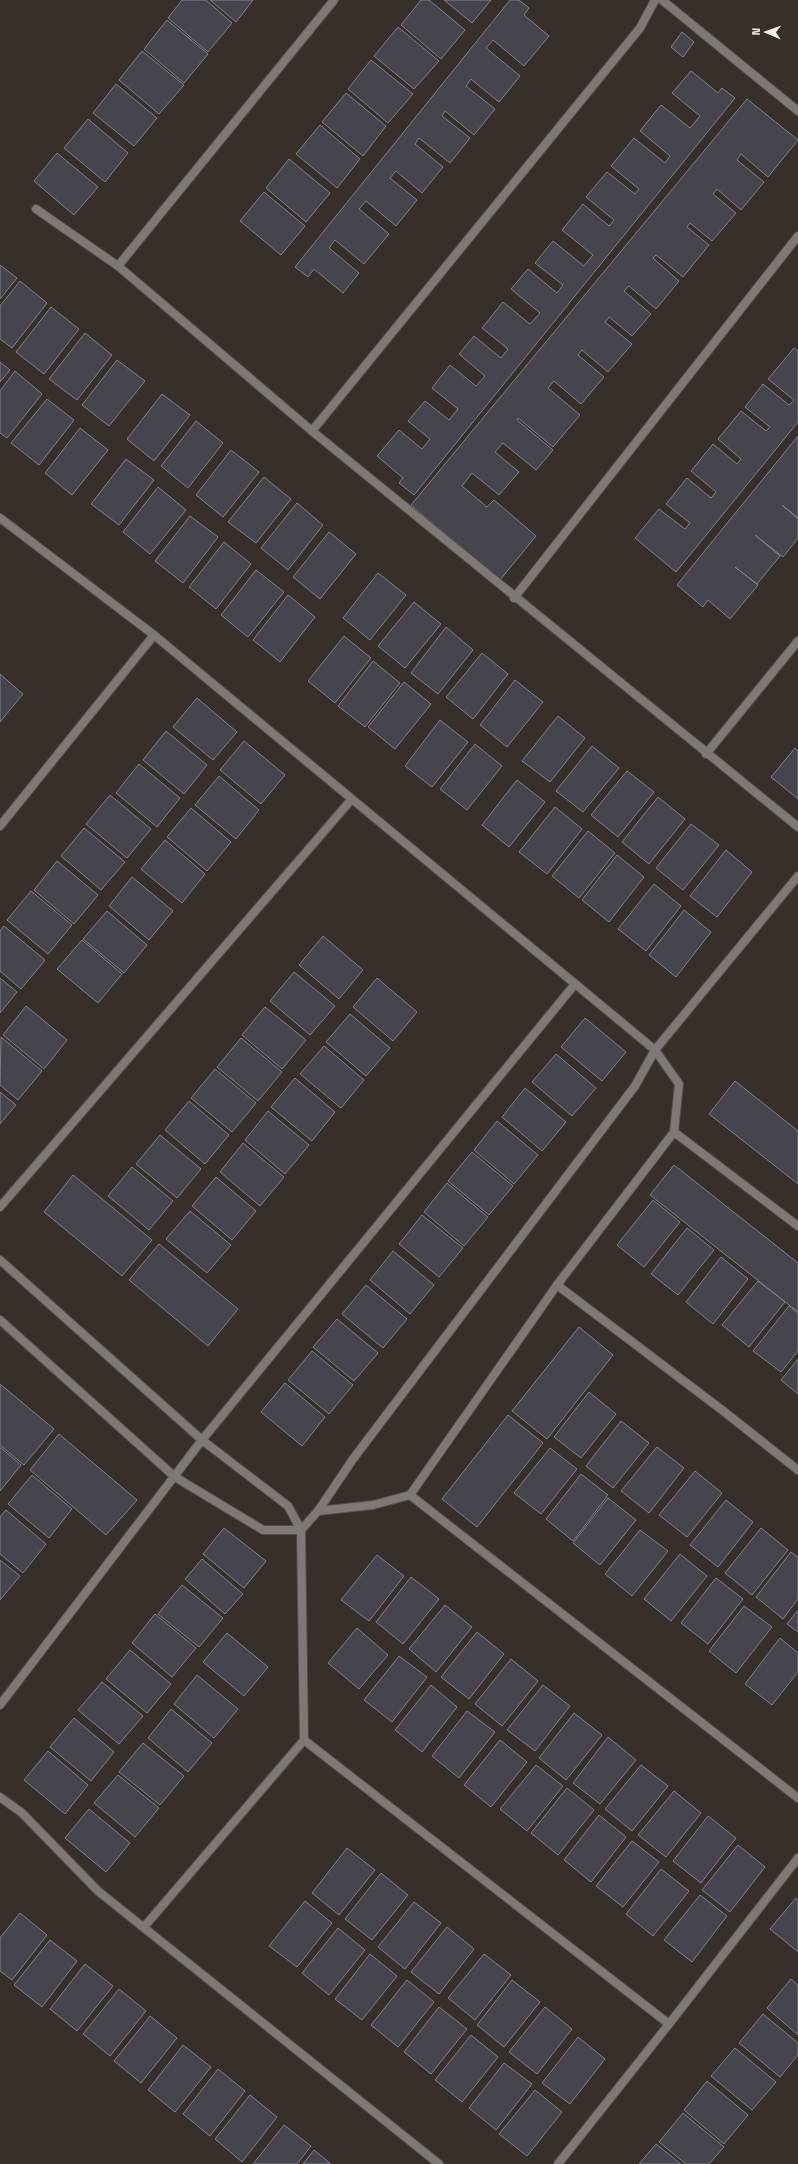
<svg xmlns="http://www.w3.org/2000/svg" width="798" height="2164" font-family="'Space Grotesk',sans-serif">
  <rect width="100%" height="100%" fill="#372f29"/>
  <g fill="#46454e" stroke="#82818c">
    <path d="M182 0H206L232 23 208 52 168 18Z"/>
    <path d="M210 0H253L236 22Z"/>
    <path d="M421 0H429L465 30 441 59 401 25Z"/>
    <path d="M444 0H491L472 23Z"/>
    <path d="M510 0H519L529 8 524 15 549 36 524 66 493 40 486 48 520 76 499 102 471 79 466 86 495 109 474 135 445 111 442 116 470 138 450 163 419 138 415 144 443 167 422 193 396 171 390 178 417 200 396 226 366 201 359 209 389 234 364 264 335 240 329 248 359 273 343 293 314 269 308 277 295 267Z"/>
    <path d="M167 20 208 54 184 83 144 49Z"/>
    <path d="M398 27 439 61 414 89 374 56Z"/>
    <path d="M682 32 694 42 683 57 671 47Z"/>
    <path d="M142 51 184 85 159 114 119 80Z"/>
    <path d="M371 60 413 94 388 123 348 89Z"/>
    <path d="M691 71 718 93 722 88 735 98 414 495 399 483 403 478 377 456 399 430 422 449 430 439 408 421 425 401 449 420 458 409 432 388 450 365 476 386 485 376 459 354 474 336 501 358 508 349 482 328 503 302 530 324 540 313 511 289 528 269 557 293 563 285 535 263 553 241 584 266 593 255 562 230 583 204 609 226 614 220 586 197 607 172 635 194 639 189 611 166 634 138 665 163 670 156 640 131 661 105 690 128 700 116 672 93Z"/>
    <path d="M116 84 157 118 134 146 93 113Z"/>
    <path d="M346 93 386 126 363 156 322 122Z"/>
    <path d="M747 99 798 140 768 177 741 154 737 160 764 182 741 210 717 189 713 194 736 213 712 241 690 223 687 227 709 245 683 277 656 255 653 258 679 281 656 309 629 286 624 291 651 314 632 336 609 317 605 322 632 344 608 372 582 350 578 355 604 377 581 404 554 381 548 388 580 415 553 447 518 418 517 420 553 450 536 470 503 443 495 452 519 472 499 495 472 473 462 486 487 507 494 500 536 536 500 580 411 505Z"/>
    <path d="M88 119 128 153 105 182 64 148Z"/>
    <path d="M320 125 360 159 337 188 296 154Z"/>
    <path d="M57 153 98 187 74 215 34 181Z"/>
    <path d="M289 159 330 193 306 222 266 188Z"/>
    <path d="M264 192 305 226 281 255 240 221Z"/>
    <path d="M0 265 17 278 0 299Z"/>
    <path d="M20 281 47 303 12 348 0 339V306Z"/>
    <path d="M51 307 79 329 44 374 16 352Z"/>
    <path d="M85 333 112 355 77 400 49 379Z"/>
    <path d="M794 348 798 351V422L676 572 635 538 659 509 685 529 690 523 666 504 687 478 711 498 716 492 691 471 713 444 737 464 741 459 718 439 741 411 766 431 770 427 745 407 763 384 789 405 794 400 768 379Z"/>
    <path d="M117 360 145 381 109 426 82 405Z"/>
    <path d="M0 362 10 370 0 382Z"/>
    <path d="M15 371 42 394 7 438 0 433V391Z"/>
    <path d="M162 394 190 415 154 461 127 439Z"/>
    <path d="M47 399 74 420 39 465 11 443Z"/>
    <path d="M196 421 223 443 188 488 161 466Z"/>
    <path d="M80 428 108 450 72 495 45 473Z"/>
    <path d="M798 436V518L782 505 798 519V538L783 557 755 535 780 556 757 584 735 567 758 585 730 619 708 600 703 607 677 585Z"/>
    <path d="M231 450 259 472 223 517 196 495Z"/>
    <path d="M126 459 154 480 119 525 91 504Z"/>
    <path d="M264 477 291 499 256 543 228 522Z"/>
    <path d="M158 487 186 510 150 554 123 532Z"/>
    <path d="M297 503 323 525 288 570 261 548Z"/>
    <path d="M190 516 218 537 183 583 155 561Z"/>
    <path d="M329 532 356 554 320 599 293 577Z"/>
    <path d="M224 542 251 564 216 609 189 587Z"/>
    <path d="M256 570 284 592 248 637 221 615Z"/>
    <path d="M378 573 406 595 370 640 343 618Z"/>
    <path d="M288 595 315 617 280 662 253 640Z"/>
    <path d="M414 602 441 624 405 668 378 646Z"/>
    <path d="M446 627 473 650 438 694 411 673Z"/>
    <path d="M344 636 371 658 335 703 308 681Z"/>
    <path d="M482 653 508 674 473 719 446 697Z"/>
    <path d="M373 661 400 683 365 727 338 706Z"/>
    <path d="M0 674 23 694 0 722Z"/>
    <path d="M515 680 543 702 507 747 480 725Z"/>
    <path d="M404 682 431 704 395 749 368 727Z"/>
    <path d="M197 698 237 732 213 760 173 727Z"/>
    <path d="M558 716 585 738 550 782 522 761Z"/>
    <path d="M440 720 468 742 432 787 405 766Z"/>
    <path d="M166 731 207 765 184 794 143 760Z"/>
    <path d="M244 741 285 775 261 804 220 770Z"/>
    <path d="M475 744 502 766 467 810 440 789Z"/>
    <path d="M592 746 619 768 583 812 556 791Z"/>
    <path d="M795 748 798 751V799L771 777Z"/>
    <path d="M139 764 180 798 157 827 116 793Z"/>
    <path d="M627 771 654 792 618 837 591 815Z"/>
    <path d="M219 776 259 810 236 839 195 805Z"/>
    <path d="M517 780 545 802 509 847 482 825Z"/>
    <path d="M110 795 151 829 127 858 86 824Z"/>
    <path d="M658 797 685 819 649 864 622 842Z"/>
    <path d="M555 807 582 829 547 874 519 852Z"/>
    <path d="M191 808 231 842 207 871 167 837Z"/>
    <path d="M691 824 719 845 683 890 656 868Z"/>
    <path d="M84 828 125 862 101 890 61 856Z"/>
    <path d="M588 831 615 853 579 898 552 876Z"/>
    <path d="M165 840 205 874 182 903 141 869Z"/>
    <path d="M726 850 752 872 717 917 690 896Z"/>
    <path d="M617 855 644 877 609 922 582 900Z"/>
    <path d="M57 861 98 895 74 924 34 890Z"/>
    <path d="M132 877 173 911 149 940 109 906Z"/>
    <path d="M654 884 681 906 646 951 618 929Z"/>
    <path d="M31 891 72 925 48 954 7 920Z"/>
    <path d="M684 910 711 932 676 977 649 955Z"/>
    <path d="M107 911 147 945 124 973 83 939Z"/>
    <path d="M4 926 45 960 21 989 0 971V931Z"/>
    <path d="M323 936 363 970 339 999 299 965Z"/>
    <path d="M82 940 122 974 98 1003 57 969Z"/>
    <path d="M294 972 335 1006 310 1035 270 1001Z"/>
    <path d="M0 978 17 992 0 1013Z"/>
    <path d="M377 978 417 1012 393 1041 353 1007Z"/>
    <path d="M26 1006 67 1040 44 1069 3 1035Z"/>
    <path d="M265 1007 306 1040 282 1069 242 1035Z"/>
    <path d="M350 1014 390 1048 366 1076 326 1042Z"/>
    <path d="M585 1018 626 1052 602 1081 561 1047Z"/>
    <path d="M1 1037 42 1071 18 1100 0 1085Z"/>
    <path d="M241 1038 282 1072 258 1101 217 1067Z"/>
    <path d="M324 1046 364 1080 341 1108 300 1074Z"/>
    <path d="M556 1054 596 1088 572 1116 532 1082Z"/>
    <path d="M215 1069 256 1103 232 1132 191 1098Z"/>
    <path d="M295 1078 335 1112 312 1141 271 1107Z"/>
    <path d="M735 1081 798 1131V1184L709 1114Z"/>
    <path d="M525 1088 566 1122 542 1151 502 1117Z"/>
    <path d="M0 1092 16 1105 0 1124Z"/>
    <path d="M189 1101 229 1135 205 1164 165 1130Z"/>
    <path d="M268 1111 309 1145 285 1174 245 1140Z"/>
    <path d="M497 1121 538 1155 514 1184 474 1150Z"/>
    <path d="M160 1135 201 1169 177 1198 136 1164Z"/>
    <path d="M243 1143 284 1177 260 1206 220 1172Z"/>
    <path d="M472 1152 513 1186 489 1215 448 1181Z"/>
    <path d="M674 1165 798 1263V1312L650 1195Z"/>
    <path d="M132 1167 173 1201 149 1230 108 1196Z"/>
    <path d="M73 1175 152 1240 122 1276 44 1212Z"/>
    <path d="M216 1177 256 1211 232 1240 192 1206Z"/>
    <path d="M447 1183 488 1217 464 1246 424 1212Z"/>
    <path d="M653 1200 680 1222 644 1267 617 1245Z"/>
    <path d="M190 1211 231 1245 207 1273 166 1239Z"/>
    <path d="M422 1215 463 1248 439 1277 399 1244Z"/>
    <path d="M687 1228 714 1250 678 1295 651 1274Z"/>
    <path d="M159 1244 238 1309 208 1346 129 1280Z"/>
    <path d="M393 1251 434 1285 410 1314 370 1280Z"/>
    <path d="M721 1257 748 1279 713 1324 686 1302Z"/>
    <path d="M758 1281 785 1302 749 1347 722 1325Z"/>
    <path d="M366 1285 407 1319 383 1348 342 1314Z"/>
    <path d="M789 1306 798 1313V1351L781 1372 753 1351Z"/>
    <path d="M337 1319 378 1353 354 1381 313 1347Z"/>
    <path d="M579 1327 613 1355 547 1439 512 1411Z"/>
    <path d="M312 1351 353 1385 329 1414 288 1380Z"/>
    <path d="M798 1359V1394L781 1380Z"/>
    <path d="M285 1383 325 1417 302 1446 261 1412Z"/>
    <path d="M0 1384 54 1429 24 1465 0 1445Z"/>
    <path d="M589 1392 616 1414 581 1458 554 1437Z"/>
    <path d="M508 1415 543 1443 477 1527 442 1499Z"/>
    <path d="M621 1421 649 1443 613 1488 586 1466Z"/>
    <path d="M59 1434 137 1500 106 1535 30 1470Z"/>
    <path d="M0 1447 21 1465 0 1491Z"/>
    <path d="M657 1447 684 1468 649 1513 621 1491Z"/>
    <path d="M550 1448 577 1469 541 1514 514 1493Z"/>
    <path d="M695 1471 722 1493 687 1537 659 1515Z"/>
    <path d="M581 1474 608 1495 573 1541 546 1519Z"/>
    <path d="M32 1475 72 1509 49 1538 8 1504Z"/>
    <path d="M608 1498 636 1520 600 1565 573 1543Z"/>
    <path d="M726 1500 753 1522 718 1567 690 1545Z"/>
    <path d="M6 1510 46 1544 23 1573 0 1554V1517Z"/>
    <path d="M224 1528 266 1561 244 1588 203 1554Z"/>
    <path d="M761 1528 788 1550 752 1595 725 1573Z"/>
    <path d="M640 1530 668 1551 632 1596 605 1574Z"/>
    <path d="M791 1552 798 1557V1599L783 1619 756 1597Z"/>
    <path d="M680 1554 707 1576 671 1621 644 1599Z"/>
    <path d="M377 1555 404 1576 369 1621 341 1600Z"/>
    <path d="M202 1559 243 1594 225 1614 185 1579Z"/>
    <path d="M0 1560 20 1576 0 1600Z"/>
    <path d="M411 1577 439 1599 403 1644 376 1622Z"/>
    <path d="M716 1578 743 1599 708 1644 681 1623Z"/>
    <path d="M182 1585 223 1618 199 1647 158 1614Z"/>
    <path d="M445 1605 472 1627 436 1672 409 1649Z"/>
    <path d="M744 1606 772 1627 736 1673 709 1651Z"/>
    <path d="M798 1610V1632L787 1624Z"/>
    <path d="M155 1614 196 1648 172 1677 132 1643Z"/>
    <path d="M357 1628 388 1655 359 1689 328 1663Z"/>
    <path d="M477 1632 504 1654 469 1699 441 1677Z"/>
    <path d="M227 1633 268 1667 244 1696 203 1662Z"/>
    <path d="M780 1638 798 1653V1672L772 1705 745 1684Z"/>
    <path d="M130 1650 171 1684 147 1713 106 1679Z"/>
    <path d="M399 1656 427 1677 392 1722 364 1700Z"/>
    <path d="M511 1659 538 1681 502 1726 475 1704Z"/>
    <path d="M197 1675 238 1709 214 1738 174 1704Z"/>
    <path d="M102 1682 143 1716 119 1744 78 1710Z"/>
    <path d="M431 1685 457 1707 422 1752 395 1730Z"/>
    <path d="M543 1685 570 1706 535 1751 507 1730Z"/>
    <path d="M171 1709 212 1743 188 1772 148 1738Z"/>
    <path d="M467 1711 495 1732 459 1778 432 1756Z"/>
    <path d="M574 1713 602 1735 566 1780 539 1758Z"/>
    <path d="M74 1718 114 1752 91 1781 50 1747Z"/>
    <path d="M608 1737 636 1760 600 1804 573 1783Z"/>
    <path d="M500 1740 527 1762 491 1807 464 1785Z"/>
    <path d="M143 1743 184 1776 160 1805 119 1772Z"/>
    <path d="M48 1751 88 1785 65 1814 24 1780Z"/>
    <path d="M536 1765 563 1786 527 1831 500 1809Z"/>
    <path d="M641 1765 668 1786 632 1831 605 1809Z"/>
    <path d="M118 1775 159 1808 135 1837 94 1803Z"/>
    <path d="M567 1788 594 1810 558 1855 531 1833Z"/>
    <path d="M674 1791 701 1813 666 1857 638 1835Z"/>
    <path d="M89 1809 130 1843 106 1872 65 1838Z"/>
    <path d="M599 1815 626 1837 591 1882 564 1860Z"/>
    <path d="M708 1816 736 1838 701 1883 673 1861Z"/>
    <path d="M632 1841 659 1862 623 1907 596 1886Z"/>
    <path d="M738 1845 765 1867 730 1912 702 1890Z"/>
    <path d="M347 1848 375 1870 339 1915 312 1893Z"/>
    <path d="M661 1869 689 1891 653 1936 626 1914Z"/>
    <path d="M381 1873 408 1895 372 1940 345 1919Z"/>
    <path d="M700 1895 727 1916 692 1962 664 1940Z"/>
    <path d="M796 1898 798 1900V1952L770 1929Z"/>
    <path d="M305 1901 332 1923 297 1967 269 1946Z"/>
    <path d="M414 1902 441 1923 405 1969 378 1947Z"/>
    <path d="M20 1913 47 1935 12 1980 0 1971V1938Z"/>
    <path d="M447 1927 474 1949 439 1994 411 1972Z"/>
    <path d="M338 1928 365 1950 329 1995 302 1973Z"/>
    <path d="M50 1940 77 1961 42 2007 14 1985Z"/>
    <path d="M370 1954 397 1976 362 2020 335 1999Z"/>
    <path d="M484 1954 511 1975 475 2020 448 1998Z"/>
    <path d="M85 1964 113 1986 77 2031 50 2009Z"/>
    <path d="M791 1979 798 1985V2035L767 2008Z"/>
    <path d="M407 1980 434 2002 398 2047 371 2025Z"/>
    <path d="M512 1980 540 2002 504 2047 477 2025Z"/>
    <path d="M119 1989 146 2011 110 2056 83 2034Z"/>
    <path d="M439 2007 467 2029 431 2074 404 2052Z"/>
    <path d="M545 2007 572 2029 537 2074 509 2052Z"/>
    <path d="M763 2014 798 2043V2055L780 2077 739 2043Z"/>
    <path d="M150 2016 177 2038 141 2083 114 2061Z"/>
    <path d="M471 2035 498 2057 462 2102 435 2080Z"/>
    <path d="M578 2037 605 2059 570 2104 542 2083Z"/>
    <path d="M183 2045 211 2067 175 2112 148 2090Z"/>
    <path d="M735 2048 776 2082 752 2110 711 2076Z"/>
    <path d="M504 2063 532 2084 496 2130 469 2108Z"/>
    <path d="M218 2069 245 2091 210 2136 183 2114Z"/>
    <path d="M707 2081 748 2115 724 2144 684 2110Z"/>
    <path d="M535 2090 562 2112 527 2156 499 2134Z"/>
    <path d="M250 2095 277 2117 242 2162 215 2139Z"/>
    <path d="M683 2113 724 2147 709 2164H686L659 2142Z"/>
    <path d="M284 2125 311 2146 297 2164H253Z"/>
    <path d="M656 2144 681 2164H639Z"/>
    <path d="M314 2150 331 2164H303Z"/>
  </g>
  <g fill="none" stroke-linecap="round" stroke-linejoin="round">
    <g stroke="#554d47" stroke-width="10">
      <g id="service">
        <path d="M662 0 798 111"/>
        <path d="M36 209 118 266 312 431 798 827"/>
        <path d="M118 266 334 0"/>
        <path d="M312 431 640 28 655 0"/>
        <path d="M0 518 154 635 655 1050 679 1084 674 1132 557 1285 410 1495 373 1505 318 1511"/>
        <path d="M514 598 798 236"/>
        <path d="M706 754 798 641"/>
        <path d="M0 826 154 635"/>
        <path d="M674 1132 798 1226"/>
        <path d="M0 1207 351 800"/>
        <path d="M0 1260 202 1440 288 1506 301 1530H263L175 1477 0 1320"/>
        <path d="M557 1285 722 1410 798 1470"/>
        <path d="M410 1495 798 1798"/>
        <path d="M0 1705 202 1440 575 984"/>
        <path d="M304 1740 669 2024 558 2164"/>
        <path d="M0 1797 22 1813 98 1891 439 2164"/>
        <path d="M144 1927 304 1740 301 1530 318 1511 353 1459 635 1086 655 1050 798 876"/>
        <path d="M669 2024 798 1858"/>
      </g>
    </g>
    <use href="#service" stroke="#7e7977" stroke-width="8"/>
  </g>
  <g transform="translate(766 32) rotate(272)" stroke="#372f29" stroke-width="3" paint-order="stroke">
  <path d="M0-3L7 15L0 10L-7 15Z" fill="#f0ebe7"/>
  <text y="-6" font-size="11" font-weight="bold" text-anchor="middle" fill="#f0ebe7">N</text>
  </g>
</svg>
